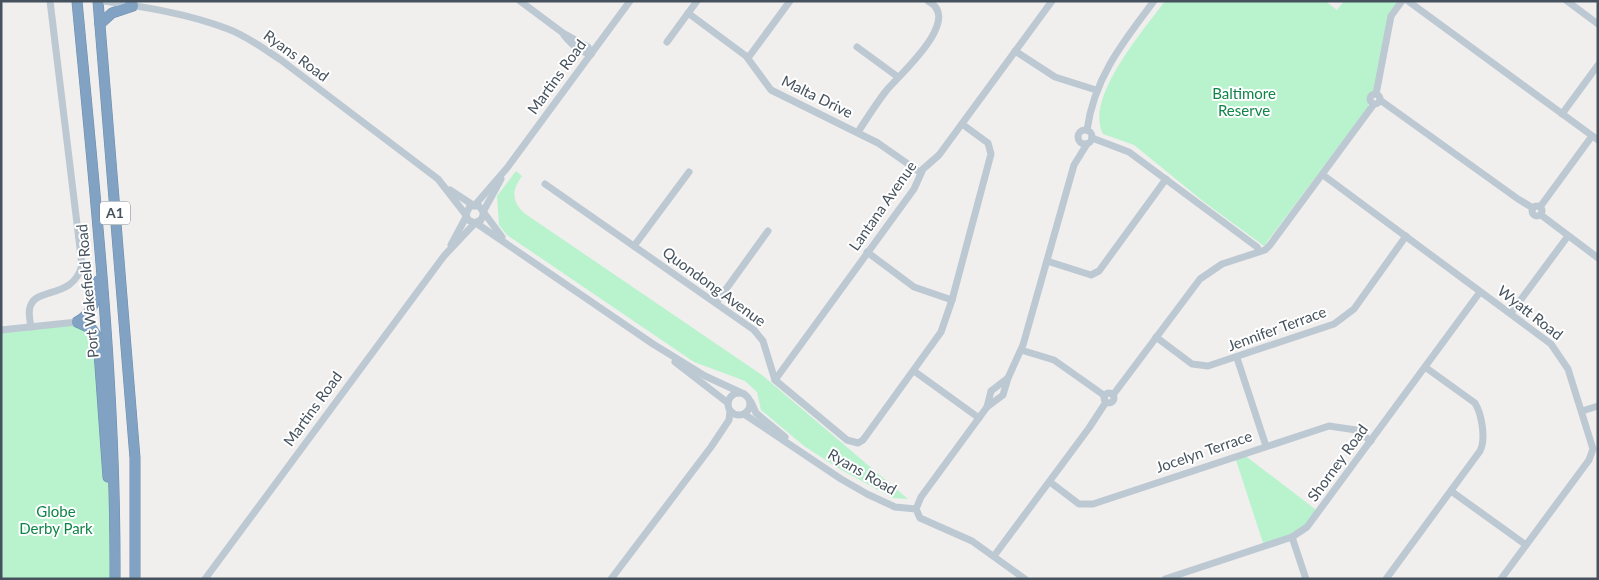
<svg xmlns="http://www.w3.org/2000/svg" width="1599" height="580" font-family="Lato,sans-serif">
  <rect width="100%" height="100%" fill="#f1eeee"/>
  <g fill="#b8f3ce">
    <path d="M1165 1H1325L1337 10 1344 1H1398L1374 89 1368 97V107L1264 246 1204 202 1134 145 1103 134C1084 98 1144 30 1165 1Z"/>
    <path d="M516 171 522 176C512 190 511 200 524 213L762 375 908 499 893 498 838 468 804 446 761 410 757 392 745 381 694 362 507 235 499 225 497 196Z"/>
    <path d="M77 322 92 329 106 421 115 579H1V330Z"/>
    <path d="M1243 454 1319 512 1307 527 1264 546 1235 457Z"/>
  </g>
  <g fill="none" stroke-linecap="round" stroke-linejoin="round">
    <g stroke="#6c8dad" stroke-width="11">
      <g id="highway">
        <path d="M77 1C95 194 116 385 115 579"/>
        <path d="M98 1 135 458V579"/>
        <path d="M100 24 112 13 133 6 130 1"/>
        <path d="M77 322 92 329 98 338 108 477"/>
        <path d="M77 322C94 312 96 300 98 281"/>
      </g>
    </g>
    <g stroke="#bdc9d2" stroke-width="7">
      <path d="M104 1C145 7 189 14 228 29 247 36 264 49 281 60L438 179 466 215"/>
      <path d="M520 1 563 33 588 47 591 54"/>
      <path d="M1408 1 1598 140"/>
      <path d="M1567 1 1598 24"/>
      <path d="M688 13 746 56 771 90 878 143 921 173"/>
      <path d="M564 35C571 44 579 52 591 54"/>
      <path d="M667 42 697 1"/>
      <path d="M857 47 898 77"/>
      <path d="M1015 51 1055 77 1096 90"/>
      <path d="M748 58 790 1"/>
      <circle cx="1375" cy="99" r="5"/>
      <path d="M1376 94 1391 16 1402 1"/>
      <path d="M1380 100 1518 199 1533 208"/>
      <path d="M1562 114 1598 65"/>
      <circle cx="1085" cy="137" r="7"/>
      <path d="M1087 130C1094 78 1123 42 1154 1"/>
      <path d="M858 132C867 118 876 104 886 91 899 75 964 19 928 1"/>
      <path d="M1092 138 1129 152 1257 247 1259 251"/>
      <path d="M1323 175 1551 344 1568 369 1593 449 1589 460 1501 579"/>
      <path d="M545 184 754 330 763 341 775 380 847 440 858 443 863 440 941 332 952 300 991 154 988 143 962 124"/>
      <path d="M450 190 473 205"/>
      <path d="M475 205 507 168 630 1"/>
      <circle cx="1537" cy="211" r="5"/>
      <path d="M1540 207 1592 136"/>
      <path d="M483 212 501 179"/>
      <path d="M484 213 481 220 475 223 468 220 466 214 470 206H479L502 237"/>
      <path d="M1541 215 1598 258"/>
      <path d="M476 223 653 344 705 376 744 394"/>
      <path d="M451 245 466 217"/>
      <path d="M634 246 689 172"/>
      <path d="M867 252 914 287 952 300"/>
      <path d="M1047 261 1091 275 1099 271 1166 179"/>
      <path d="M716 303 768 231"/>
      <path d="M1511 313 1568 236"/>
      <path d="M31 327C30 321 28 313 30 307 36 286 73 300 82 265L50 1"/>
      <path d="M1 330 77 322"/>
      <path d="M1156 337 1192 364 1208 366 1334 324 1354 309 1406 236"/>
      <path d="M1021 350 1054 360 1105 396"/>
      <path d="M1237 358 1266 446"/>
      <path d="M675 362 728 403"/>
      <path d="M914 371 979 418"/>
      <path d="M775 380 914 189 923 169 939 155 1052 1"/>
      <circle cx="739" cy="404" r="11"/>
      <circle cx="1109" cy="398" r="5"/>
      <path d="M1113 395 1200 279 1222 264 1265 250 1270 245 1374 104"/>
      <path d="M751 402 756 413 785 437"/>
      <path d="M987 407 991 391 1008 378"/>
      <path d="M1582 411 1598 406"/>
      <path d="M744 414 841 479 867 494 895 507 916 509 920 518 972 541 1025 579"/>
      <path d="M1050 482 1079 504H1093L1329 426 1356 430 1371 441"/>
      <path d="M1451 491 1526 545"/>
      <path d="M916 509 921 497 987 407 1003 395 1008 378 1023 345 1074 165 1087 144"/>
      <path d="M1292 537 1306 579"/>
      <path d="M994 556 1089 428 1106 402"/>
      <path d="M205 579 444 256 475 223"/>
      <path d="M611 579 711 447 729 420 730 411"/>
      <path d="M1165 579 1292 537 1307 527 1480 292"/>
      <path d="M1386 579 1480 451C1486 439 1482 415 1475 403L1425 367"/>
    </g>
    <use href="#highway" stroke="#81a2c2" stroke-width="10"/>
  </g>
  <g text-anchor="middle" stroke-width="4" stroke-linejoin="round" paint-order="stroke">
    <rect fill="#fff" stroke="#7d868e" stroke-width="1" x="100" y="201.5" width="30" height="23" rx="4"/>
    <g font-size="14" font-weight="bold" fill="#45525d">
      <text x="115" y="218">A1</text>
    </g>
    <g font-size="15" fill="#45525d" stroke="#fff">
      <text transform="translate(296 56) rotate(36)" y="5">Ryans Road</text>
      <text transform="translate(557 77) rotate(-54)" y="5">Martins Road</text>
      <text transform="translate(817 97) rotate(26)" y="5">Malta Drive</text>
      <text transform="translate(883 206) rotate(-55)" y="5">Lantana Avenue</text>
      <text transform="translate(714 287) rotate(36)" y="5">Quondong Avenue</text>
      <text transform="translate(88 291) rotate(-95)" y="5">Port Wakefield Road</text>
      <text transform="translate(1530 313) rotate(38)" y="5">Wyatt Road</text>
      <text transform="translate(1277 329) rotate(-20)" y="5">Jennifer Terrace</text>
      <text transform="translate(313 409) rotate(-54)" y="5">Martins Road</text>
      <text transform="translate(1204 452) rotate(-19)" y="5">Jocelyn Terrace</text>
      <text transform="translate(1338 463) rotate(-54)" y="5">Shorney Road</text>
      <text transform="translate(862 472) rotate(30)" y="5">Ryans Road</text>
    </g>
    <g font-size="15" fill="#0f8548" stroke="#fff">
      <text x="1244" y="99">Baltimore<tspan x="1244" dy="17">Reserve</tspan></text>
      <text x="56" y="517">Globe<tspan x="56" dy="17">Derby Park</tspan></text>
    </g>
  </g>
  <rect width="1599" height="580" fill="none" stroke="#45525d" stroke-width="5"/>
</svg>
